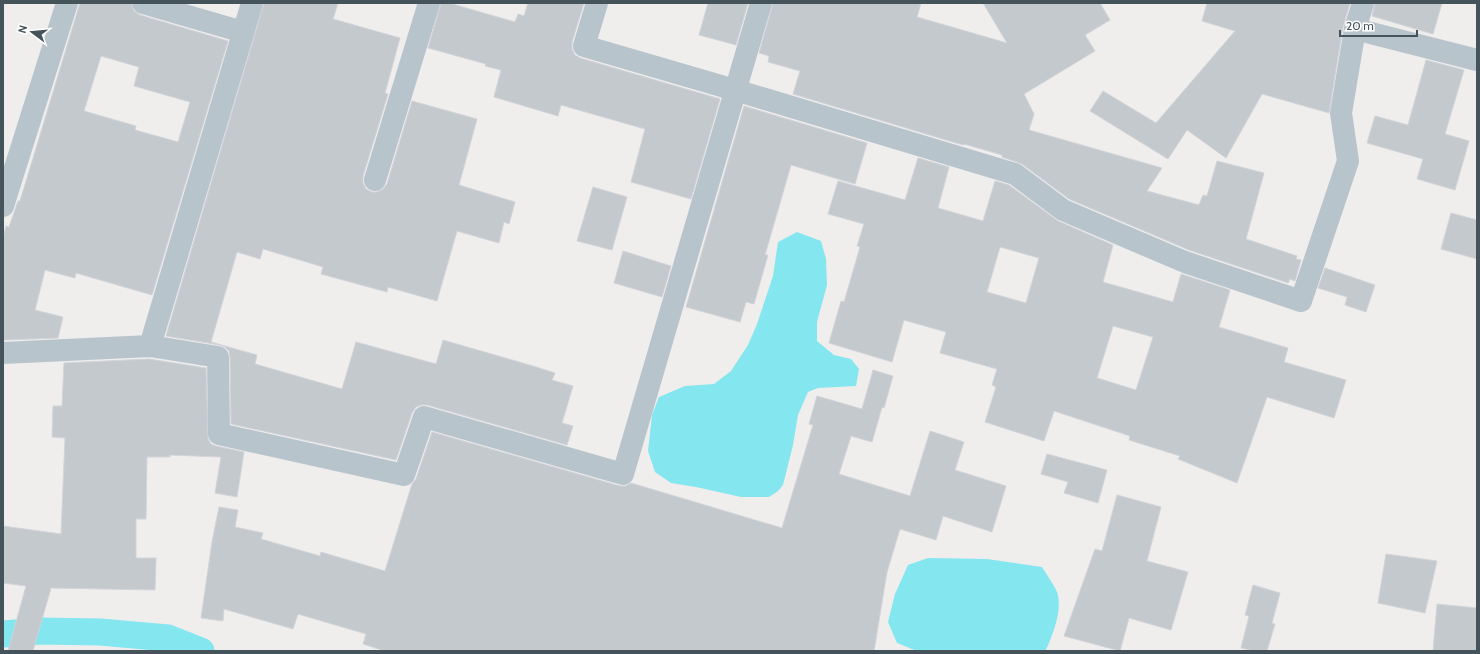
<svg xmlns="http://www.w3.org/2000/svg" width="1480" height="654" viewBox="0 0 1480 654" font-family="Cabin,sans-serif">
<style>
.water{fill:#84e6ef}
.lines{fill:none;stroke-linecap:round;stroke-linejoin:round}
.canal{stroke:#84e6ef;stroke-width:27}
.building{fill:#c4c9cd;stroke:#d1d4d9;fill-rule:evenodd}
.street{stroke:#b8c4cb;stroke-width:22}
</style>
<rect width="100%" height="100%" fill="#f0eded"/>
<!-- water -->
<g class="water">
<path d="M797 232 821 241 826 259 827 285 817 322V341L834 355 851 359 859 369 856 386 818 388 808 392 798 415 793 445 783 485 778 491 769 497H741L696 487 671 483 655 472 648 451 652 415 659 397 685 386 714 384 731 371 748 345 757 324 773 276 778 242Z"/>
<path d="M928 558 987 559 1042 567C1047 575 1053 583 1057 592 1063 610 1053 633 1046 650L1045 651H917L897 643 888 622 895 594 908 565Z"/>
</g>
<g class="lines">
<!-- canal -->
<path class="canal" d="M3 634 41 631 100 632 168 638 201 651"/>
</g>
<!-- building -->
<g class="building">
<path d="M80 3H131L134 11 140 15 228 41 152 295 76 273 75 278 45 270 35 310 63 317 58 338 3 340V238L6 226 9 227 18 201H20ZM101 56 139 67 134 86 190 102 178 142 135 130 136 126 84 111Z"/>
<path d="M264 3H338L333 19 400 38 385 93 388 94 363 176V183L366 189 372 192H377L383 189 387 184 412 101 477 119 459 185 515 202 509 224 504 222 499 243 457 231 437 301 388 287 387 292 321 274 323 267 263 249 260 259 237 252 211 342 257 355 255 364 342 389 356 342 436 364 443 340 533 366 555 373 552 380 573 386 562 423 573 426 567 445 427 405H421L416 407 412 413 396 460 231 424 230 357 229 351 225 347 220 345 166 336Z"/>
<path d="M441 3H449L515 22 518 14 524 16 528 3H584L572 42V49L575 55 580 58 720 99 691 199 631 182 645 129 561 105 558 116 494 97 501 70 485 66 486 64 428 48Z"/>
<path d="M708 3H748L736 45 699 35Z"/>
<path d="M773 3H921L917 17 1007 43 983 3H1100L1110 20 1085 35 1095 51 1024 94 1034 114 1029 130 1162 168 1147 191 1199 205 1203 195 1207 196 1217 161 1264 173 1246 239 1297 256 1296 259 1301 260 1295 281 1290 279 1288 283 1189 250 1069 199 1022 164 1002 157V155L964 144V145L956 143 793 94 800 71 768 62 769 56 759 53Z"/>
<path d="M1207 3H1350L1343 27 1329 113 1262 94 1226 158 1187 130 1168 159 1090 111 1103 91 1156 123 1235 31 1202 21Z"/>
<path d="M1375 3H1442L1433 34 1372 16Z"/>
<path d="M1426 60 1464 70 1445 134 1469 141 1455 190 1417 179 1423 159 1367 143 1375 116 1408 125Z"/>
<path d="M744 106 867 143 855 184 791 165 765 255H768L754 304 746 302 740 322 686 307Z"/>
<path d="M918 158 949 167 938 208 983 221 995 181 1009 185 1058 221 1113 245 1103 282 1173 302 1181 274 1230 290 1219 327 1288 348 1284 362 1346 380 1334 418 1267 397 1237 483 1178 459 1180 456 1129 440 1130 436 1054 411 1044 441 985 422 996 387 992 385 997 369 940 353 946 332 904 320 892 362 829 343 841 301 844 302 860 247 857 246 864 224 828 214 838 181 905 200ZM1000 247 1039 258 1026 303 987 292ZM1113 326 1153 337 1136 390 1097 378Z"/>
<path d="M593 187 627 197 612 250 577 241Z"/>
<path d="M1451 213 1477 220V259L1441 249Z"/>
<path d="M623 251 671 266 662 297 614 283Z"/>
<path d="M1325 268 1375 285 1366 312 1345 305 1347 297 1318 288Z"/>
<path d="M149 359 206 368 208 439 211 444 216 446 244 452 237 497 215 493 221 457 170 455V457H147L146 519H136V558H156L155 590 51 588 33 651H8L26 586 3 583V526L61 534 65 438 52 437 53 406H62L64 363Z"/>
<path d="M873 370 893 376 884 408 882 407 872 442 851 436 839 474 910 496 930 431 964 442 955 470 1006 486 992 532 943 516 936 540 900 529 887 572 874 651H385L363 644 366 634 298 614 293 629 224 609 223 621 201 618 212 542 219 507 238 510 235 527 263 533 261 539 320 556 321 552 385 571 412 484 416 479 432 432 620 486H626L631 483 782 528 813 425 809 424 817 396 862 409Z"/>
<path d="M1047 454 1107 470 1098 503 1064 493 1068 482 1041 474Z"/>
<path d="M1117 495 1161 507 1147 561 1188 572 1171 630 1129 618 1120 651 1064 636 1095 549 1102 551Z"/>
<path d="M1386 554 1437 561 1425 613 1378 603Z"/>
<path d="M1253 585 1280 593 1272 623 1275 624 1267 651H1254L1241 648 1249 616 1245 615Z"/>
<path d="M1437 604 1477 608V651H1433Z"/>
</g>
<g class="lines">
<!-- street -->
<g class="street">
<path d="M143 3 243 32"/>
<path d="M597 3 584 46 735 90 1015 174 1063 210 1185 262 1301 301 1348 161 1341 113 1355 29"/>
<path d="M1363 3 1355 29 1477 60"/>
<path d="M375 180 429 3"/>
<path d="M3 206 67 3"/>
<path d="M150 346 252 3"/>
<path d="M3 353 150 346 218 357 219 434 404 475 424 417 623 474 761 3"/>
</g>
</g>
<!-- border -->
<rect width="1480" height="654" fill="none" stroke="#45535b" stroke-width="8"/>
<!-- north arrow -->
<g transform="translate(32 32) rotate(286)" stroke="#ffffff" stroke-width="3" paint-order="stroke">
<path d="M0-3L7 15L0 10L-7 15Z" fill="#45535b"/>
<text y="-6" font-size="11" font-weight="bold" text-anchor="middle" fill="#45535b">N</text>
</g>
<!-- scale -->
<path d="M1340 30v6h77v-6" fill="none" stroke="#45535b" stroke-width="2"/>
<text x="1346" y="30" font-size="12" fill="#45535b" stroke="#ffffff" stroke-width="3" paint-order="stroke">20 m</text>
</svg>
